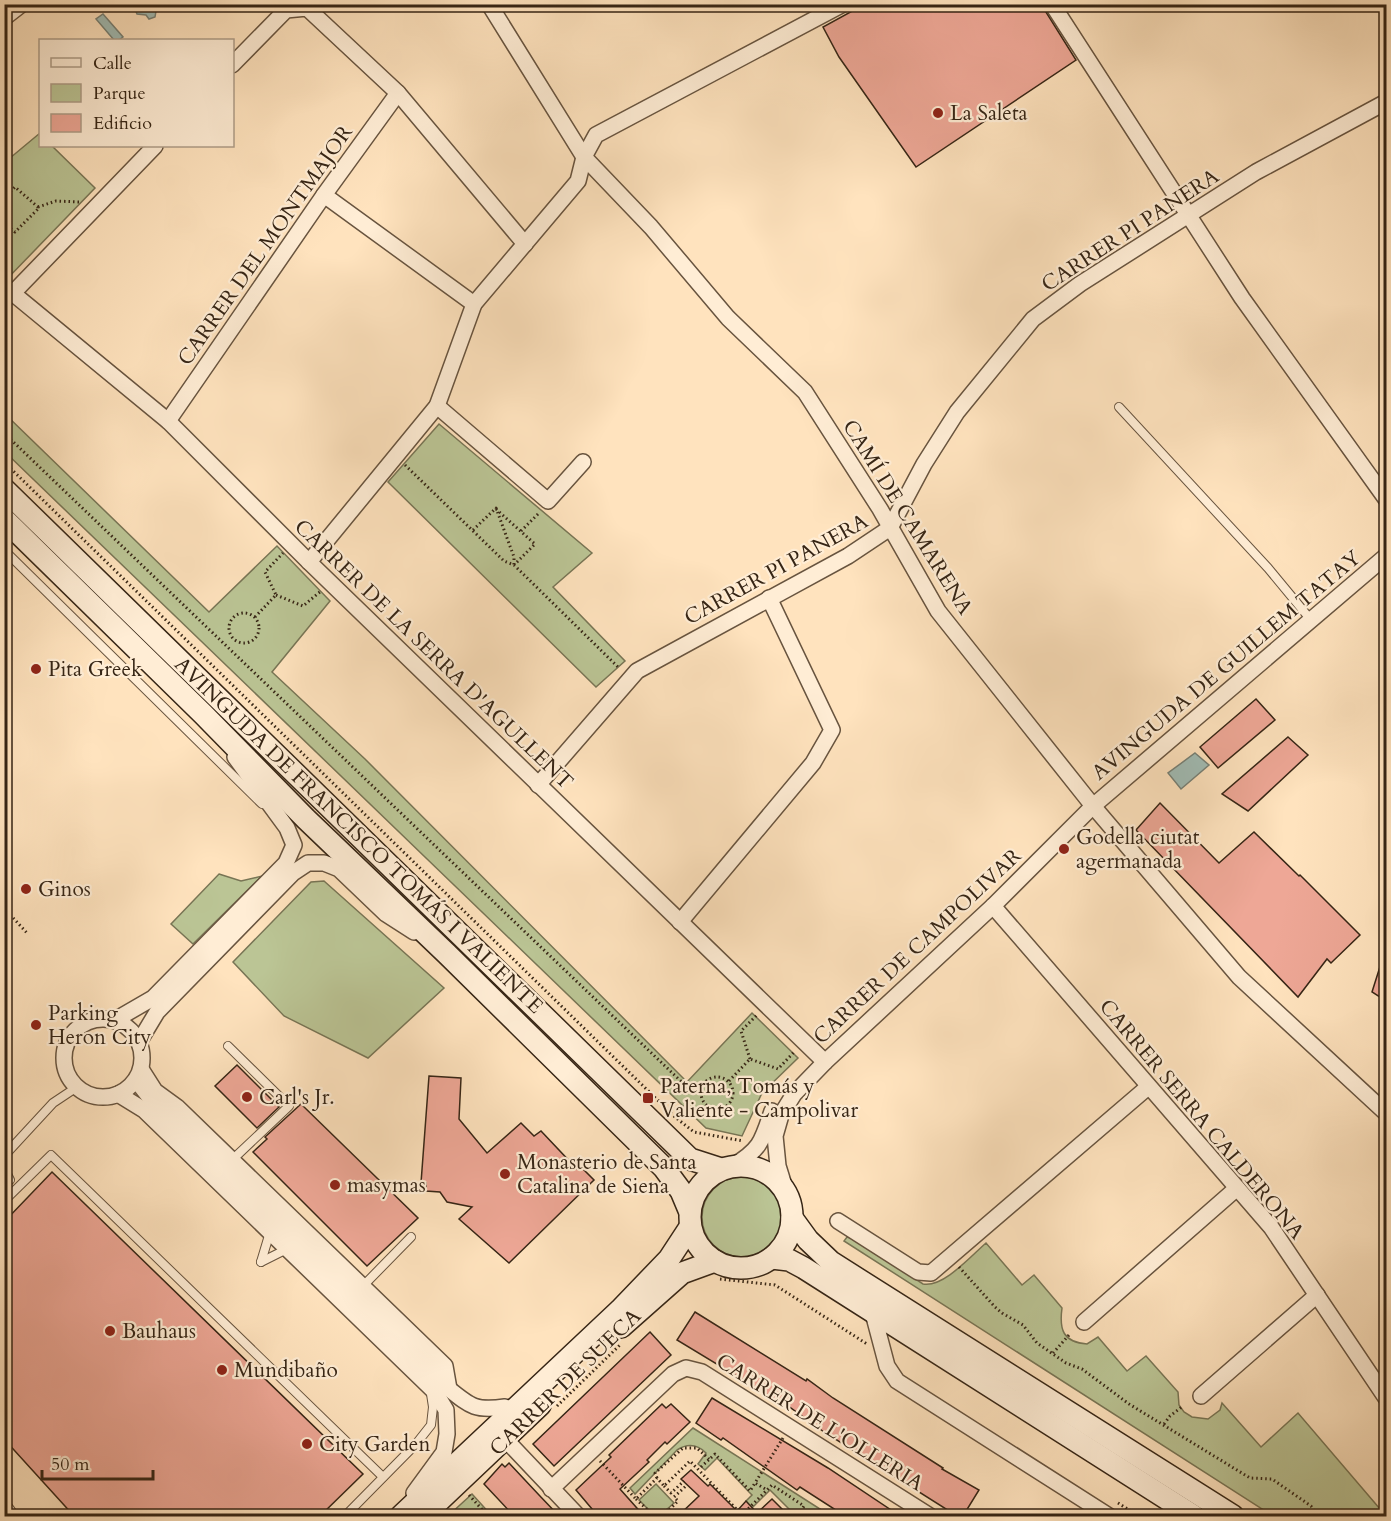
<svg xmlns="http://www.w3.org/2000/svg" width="1391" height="1521" viewBox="0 0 1391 1521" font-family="Cardo,serif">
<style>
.green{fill:#bbc595;stroke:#787555;stroke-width:1.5}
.water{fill:#a1bdb6;stroke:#768076;stroke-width:1.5}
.building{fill:#eea796;stroke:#362515;stroke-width:1.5}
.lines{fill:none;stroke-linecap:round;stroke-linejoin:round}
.lane-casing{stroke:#68543f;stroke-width:10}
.street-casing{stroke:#68543f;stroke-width:18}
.secondary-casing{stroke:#362515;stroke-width:24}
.path{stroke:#362515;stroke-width:3;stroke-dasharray:1.5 3;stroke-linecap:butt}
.lane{stroke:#ffedd5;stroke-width:8}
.street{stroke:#ffedd5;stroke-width:15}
.secondary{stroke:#ffedd5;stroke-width:21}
.poi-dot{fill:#8f2418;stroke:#ffedd5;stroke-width:2}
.labels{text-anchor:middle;stroke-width:4.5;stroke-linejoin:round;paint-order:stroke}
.poi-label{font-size:21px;fill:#362515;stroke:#ffedd5;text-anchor:start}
.street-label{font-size:21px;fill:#362515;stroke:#ffedd5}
</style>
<rect width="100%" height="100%" fill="#ffe3be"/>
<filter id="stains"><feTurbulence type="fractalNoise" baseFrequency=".00333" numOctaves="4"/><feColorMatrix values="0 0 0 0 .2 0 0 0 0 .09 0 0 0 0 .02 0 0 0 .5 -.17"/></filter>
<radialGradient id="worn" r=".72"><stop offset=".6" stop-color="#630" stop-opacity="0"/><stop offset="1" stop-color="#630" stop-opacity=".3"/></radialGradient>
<!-- green -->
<g class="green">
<path d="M40 133V146H52L95 188 6 280 4 163Z"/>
<path d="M4 413 209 612 277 546 330 601 272 672 365 759 687 1082 752 1013 798 1058 762 1093 742 1136 706 1128 5 452Z"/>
<path d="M439 424 592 553 553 587 625 661 596 687 388 482Z"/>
<path d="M219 874 241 881 262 876 193 944 171 924Z"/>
<path d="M324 881 444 988 368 1058 284 1016 233 962 311 882Z"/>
<circle cx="742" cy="1217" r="40"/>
<path d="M847 1237 854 1239 923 1284C943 1288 971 1256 986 1243L1022 1285 1034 1275 1062 1308C1059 1330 1063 1342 1087 1344L1098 1337 1127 1371 1146 1356 1178 1392 1179 1405 1184 1412 1192 1417 1208 1419 1220 1410 1222 1403 1261 1447 1298 1413 1386 1516H1273L844 1241Z"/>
<path d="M693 1428 831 1516H796L770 1490 752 1508 746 1501 752 1495 749 1492 717 1458 705 1470 698 1464 706 1453C697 1444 688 1443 677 1450L635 1494 630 1488Z"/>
<path d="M656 1484 674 1503C656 1520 656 1517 639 1500Z"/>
<path d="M472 1494 492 1516H448L449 1515Z"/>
</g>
<!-- water -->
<g class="water">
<path d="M140 5 152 6 156 11 155 17 149 19 146 15 137 14 135 9Z"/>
<path d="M103 14 123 37 119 40H114L96 19Z"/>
<path d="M1195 753 1209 765 1181 789 1168 773Z"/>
</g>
<!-- building -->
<g class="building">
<path d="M865 4H1041L1076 60 916 167 839 57 823 27Z"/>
<path d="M1256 699 1275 720 1218 768 1200 747Z"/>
<path d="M1288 737 1308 755 1248 811 1222 794Z"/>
<path d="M1160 803 1219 863 1254 832 1299 876 1300 875 1360 935 1331 963 1327 959 1298 997 1136 830Z"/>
<path d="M1384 954H1386V1001L1372 992Z"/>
<path d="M237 1065 279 1107 257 1128 215 1086Z"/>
<path d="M429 1076 461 1078 459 1119 487 1153 521 1123 534 1136 541 1131 577 1169 581 1167 594 1180 509 1263 459 1219 472 1207 447 1202 440 1192 426 1191V1183H421Z"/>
<path d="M301 1104 418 1218 367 1266 253 1152 267 1139 265 1137Z"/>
<path d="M52 1172 363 1474 320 1516H74L4 1439V1222Z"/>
<path d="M695 1312 806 1381 807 1379 833 1398 943 1468 942 1469 979 1490 963 1516H957L824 1432 777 1398 776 1400 677 1340Z"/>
<path d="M650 1332 671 1355 554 1466 533 1444Z"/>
<path d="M712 1398 828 1468 900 1516H845L800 1487 797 1490 723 1438 721 1440 696 1423Z"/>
<path d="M662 1404 666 1408 671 1404 690 1422 667 1444 665 1442 647 1460 649 1462 620 1489 644 1516H598L576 1490 611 1457 609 1455Z"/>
<path d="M509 1463 539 1495 559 1516H514L484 1484 502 1464 505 1467Z"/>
<path d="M691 1470 708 1486 710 1484 737 1511 746 1501 757 1513 772 1499 789 1516H678L699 1496 681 1479Z"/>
</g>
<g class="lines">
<!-- lane casing -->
<g class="lane-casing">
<g id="lane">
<path d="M1119 407 1268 568 1311 620"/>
<path d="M4 550 262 804"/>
<path d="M228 1046 289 1106 232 1160"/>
<path d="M4 1156 53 1103 77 1087"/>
<path d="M4 1168 10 1180 4 1177"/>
<path d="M4 1201 51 1155 383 1477"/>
<path d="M261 1262 270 1232"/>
<path d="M261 1262 287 1249"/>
<path d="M363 1286 411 1237"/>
<path d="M4 1501 15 1516"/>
<path d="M345 1516 416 1444 431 1425 433 1407 431 1394"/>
</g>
</g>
<!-- street casing -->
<g class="street-casing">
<g id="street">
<path d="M489 4 584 157 651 227 728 318 805 392 880 509 938 611 1093 806 1239 977 1386 1113"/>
<path d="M1052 4 1242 298 1386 499"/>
<path d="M4 18 22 4"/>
<path d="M232 65 286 10 307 8 398 93 525 244"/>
<path d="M324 195 474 304"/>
<path d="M4 286 168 421 309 562 825 1062"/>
<path d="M13 293 155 146"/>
<path d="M437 406 548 501 583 462"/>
<path d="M168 421 324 195 398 93"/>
<path d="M309 562 437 406 474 304 578 181 584 157 596 135 843 4"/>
<path d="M538 785 637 671 848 556 890 528 924 464 957 412 1033 319 1080 284 1256 172 1386 102"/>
<path d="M993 906 1271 1227 1386 1398"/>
<path d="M680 922 813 763 832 730 769 598"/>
<circle cx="103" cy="1058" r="39"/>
<path d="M115 1020 153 998 286 863 294 845 287 828 235 757"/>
<path d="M139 1042 157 1012 293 873 308 863H324L339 869 386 914 414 932"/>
<path d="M141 1069 155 1091 177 1107 445 1366 449 1389"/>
<path d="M136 1080 151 1099 449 1389C471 1407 476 1411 505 1407"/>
<path d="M118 1094 144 1110 435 1392 446 1410 447 1434 444 1452 414 1493"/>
<path d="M733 1166C761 1149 762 1141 772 1111"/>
<path d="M787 1195 778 1166 775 1136 781 1115 794 1094 825 1062 993 906 1093 806 1386 556"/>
<path d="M838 1221 918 1272 931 1273 1148 1087"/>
<path d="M873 1313 887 1366 897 1381 1109 1516"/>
<path d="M1084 1322 1237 1188"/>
<path d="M1201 1396 1317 1295"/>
<path d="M505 1439 578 1516"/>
<path d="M551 1489 673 1374 686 1368 702 1372 930 1516"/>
</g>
</g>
<!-- secondary casing -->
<g class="secondary-casing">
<g id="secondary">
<path d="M4 489 690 1159 721 1169"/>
<path d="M4 519 203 714 306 819 447 954 664 1168 681 1191 689 1210"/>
<circle cx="741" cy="1217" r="51"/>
<path d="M792 1218 808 1240 831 1262 1233 1516"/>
<path d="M772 1258 789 1260 804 1268 1194 1516"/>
<path d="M621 1327 682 1273 715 1261"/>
<path d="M401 1516 620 1310 669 1259 690 1227"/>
<path d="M423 1516 540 1405"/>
</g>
</g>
<!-- path -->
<g class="path">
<path d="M4 198 15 187 39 208 15 232 4 223"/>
<path d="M38 207 56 201 80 202"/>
<path d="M7 272 11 228"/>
<path d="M4 433 688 1088 700 1091"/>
<path d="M4 462 675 1117 694 1132 743 1141"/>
<path d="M405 465 504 561 514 565 618 667"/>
<path d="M496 509 535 544 515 564"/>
<path d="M473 530 496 508 514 557V565"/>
<path d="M521 531 540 512"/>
<path d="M276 595 303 606 321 591"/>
<circle cx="244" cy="628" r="15"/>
<path d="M255 617 276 595 265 572 283 553"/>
<path d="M4 908 27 933"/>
<path d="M750 1059 741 1031 757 1015"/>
<circle cx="717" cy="1093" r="16"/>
<path d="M729 1081 750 1059 778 1069 795 1051"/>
<path d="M959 1267 995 1307 1002 1313 1023 1325 1037 1343 1066 1363 1082 1369 1129 1404 1250 1478 1272 1479 1311 1506 1318 1516"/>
<path d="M720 1279 775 1285 867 1344"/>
<path d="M1053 1353 1069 1335"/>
<path d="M557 1406 621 1344"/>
<path d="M1164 1424 1170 1416 1183 1406"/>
<path d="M783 1438 755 1483 767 1490 772 1485 804 1506 802 1509 814 1516"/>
<path d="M600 1461 636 1499 657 1478 664 1486 690 1461 742 1515 740 1516"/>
<path d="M701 1467 715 1454 750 1491 755 1483"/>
<path d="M657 1478 655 1473 683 1448H697L709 1459"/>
<path d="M664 1486 671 1493 684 1481"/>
<path d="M469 1495 488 1516"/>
<path d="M636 1499 654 1516"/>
<path d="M1118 1503 1139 1516"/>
<path d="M742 1515 766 1491"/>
<path d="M663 1516 678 1501 674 1497 687 1485"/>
</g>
<!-- lane -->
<use href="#lane" class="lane"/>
<!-- street -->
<use href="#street" class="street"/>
<!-- secondary -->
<use href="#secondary" class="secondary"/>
</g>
<!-- markers -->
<g class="poi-dot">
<circle cx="938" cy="113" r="6"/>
<circle cx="36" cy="669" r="6"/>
<circle cx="1064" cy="849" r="6"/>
<circle cx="26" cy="889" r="6"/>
<circle cx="36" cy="1025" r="6"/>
<circle cx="247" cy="1097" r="6"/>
<rect x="642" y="1092" width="12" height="12" rx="3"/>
<circle cx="505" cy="1174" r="6"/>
<circle cx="335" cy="1185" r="6"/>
<circle cx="110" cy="1331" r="6"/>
<circle cx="222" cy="1370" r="6"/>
<circle cx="307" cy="1444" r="6"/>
</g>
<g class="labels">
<!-- poi labels -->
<g class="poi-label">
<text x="950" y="120">La Saleta</text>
<text x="48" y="676">Pita Greek</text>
<text x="1076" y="844">Godella ciutat<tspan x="1076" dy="24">agermanada</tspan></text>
<text x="38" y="896">Ginos</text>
<text x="48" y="1020">Parking<tspan x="48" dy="24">Heron City</tspan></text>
<text x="660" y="1093">Paterna, Tomás y<tspan x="660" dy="24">Valiente - Campolivar</tspan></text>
<text x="259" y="1104">Carl's Jr.</text>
<text x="517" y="1169">Monasterio de Santa<tspan x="517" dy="24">Catalina de Siena</tspan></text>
<text x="347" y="1192">masymas</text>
<text x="122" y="1338">Bauhaus</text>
<text x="234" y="1377">Mundibaño</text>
<text x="319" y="1451">City Garden</text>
</g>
<!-- street labels -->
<g class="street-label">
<text transform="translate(1130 230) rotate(-33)" y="7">CARRER PI PANERA</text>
<text transform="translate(265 245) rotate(-55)" y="7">CARRER DEL MONTMAJOR</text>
<text transform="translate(908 517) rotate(58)" y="7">CAMÍ DE CAMARENA</text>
<text transform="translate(776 569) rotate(-29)" y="7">CARRER PI PANERA</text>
<text transform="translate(434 654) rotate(44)" y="7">CARRER DE LA SERRA D'AGULLENT</text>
<text transform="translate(1226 665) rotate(-40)" y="7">AVINGUDA DE GUILLEM TATAY</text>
<text transform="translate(359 835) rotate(44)" y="7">AVINGUDA DE FRANCISCO TOMÁS I VALIENTE</text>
<text transform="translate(917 946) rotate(-43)" y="7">CARRER DE CAMPOLIVAR</text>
<text transform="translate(1202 1119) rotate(50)" y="7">CARRER SERRA CALDERONA</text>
<text transform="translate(565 1382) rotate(-44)" y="7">CARRER DE SUECA</text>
<text transform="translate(820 1422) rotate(32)" y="7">CARRER DE L'OLLERIA</text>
</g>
</g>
<!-- margin -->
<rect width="1391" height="1521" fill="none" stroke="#ffe3be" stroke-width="24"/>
<rect x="6" y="6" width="1379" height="1509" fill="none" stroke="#362515" stroke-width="3"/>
<rect x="12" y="12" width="1367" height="1497" fill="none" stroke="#362515" stroke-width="1.5"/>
<!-- legend -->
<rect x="39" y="39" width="195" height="108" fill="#ffedd5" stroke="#af9d88" stroke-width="1.5"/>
<rect x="51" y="58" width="30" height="9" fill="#ffedd5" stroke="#af9d88" stroke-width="1.5"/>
<text x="93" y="69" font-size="18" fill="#362515">Calle</text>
<rect x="51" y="84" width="30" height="18" fill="#bbc595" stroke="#af9d88" stroke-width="1.5"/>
<text x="93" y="99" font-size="18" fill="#362515">Parque</text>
<rect x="51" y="114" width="30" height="18" fill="#eea796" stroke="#af9d88" stroke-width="1.5"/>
<text x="93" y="129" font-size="18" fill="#362515">Edificio</text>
<!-- scale -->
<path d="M42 1470v9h111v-9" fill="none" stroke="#362515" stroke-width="3"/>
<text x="51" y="1470" font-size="18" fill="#362515" stroke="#ffedd5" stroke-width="4.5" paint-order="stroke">50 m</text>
<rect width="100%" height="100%" filter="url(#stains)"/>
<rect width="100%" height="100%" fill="url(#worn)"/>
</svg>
